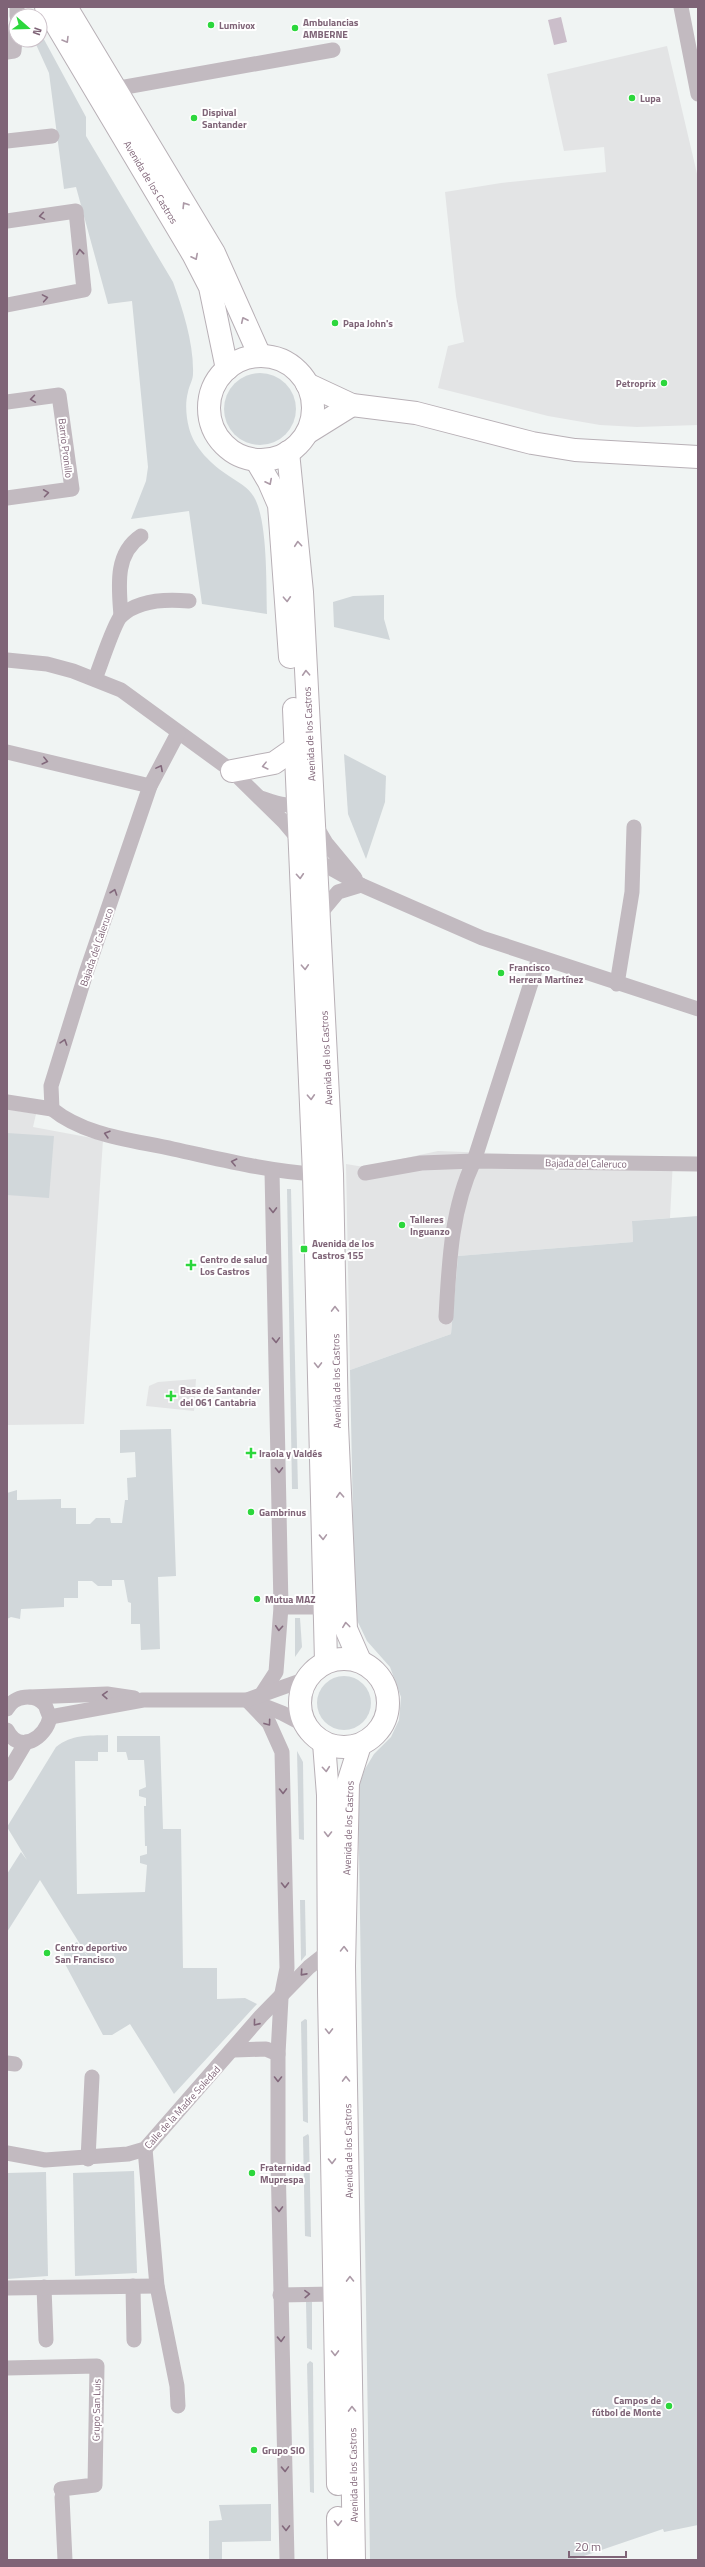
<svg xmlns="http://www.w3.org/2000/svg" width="705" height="2567" viewBox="0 0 705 2567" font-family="'Titillium Web',sans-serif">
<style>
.built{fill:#e3e4e5}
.green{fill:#d1d7da}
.water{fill:#cbbeca}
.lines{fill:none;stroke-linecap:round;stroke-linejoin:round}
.primary-casing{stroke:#b8b0b6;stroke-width:24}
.street{stroke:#c2bac0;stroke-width:15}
.primary{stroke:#fff;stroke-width:22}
.oneway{stroke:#ac9aa7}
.oneway2{stroke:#82687b}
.poi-dot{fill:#2cd73c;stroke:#fff;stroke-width:1.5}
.labels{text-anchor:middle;stroke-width:4;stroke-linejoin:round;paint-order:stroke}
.poi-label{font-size:10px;font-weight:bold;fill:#7f6477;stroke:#fff;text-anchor:start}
.street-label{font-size:10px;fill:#7f6477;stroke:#fff}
</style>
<rect width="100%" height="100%" fill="#f0f4f3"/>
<!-- built -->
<g class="built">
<path d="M667 46 698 178V425L637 427 600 425 548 416 438 388 448 346 464 342 456 296 445 192 501 183 606 172 604 147 564 151 547 74Z"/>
<path d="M7 1109 36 1114 33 1127 103 1140 84 1424 7 1425Z"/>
<path d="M438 1151 673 1160 670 1218 632 1221 633 1242 458 1256 451 1334 350 1370 346 1164 364 1167Z"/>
<path d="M196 1379 194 1411 146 1406 149 1386 158 1382Z"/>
</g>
<!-- green -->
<g class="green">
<path d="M40 32 86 117V136L173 282C183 310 194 344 193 374 193 380 189 386 188 392 185 403 186 416 189 428 194 448 212 465 229 476 238 482 248 487 254 497 268 521 266 585 267 614L202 604 189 511 131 519 146 481 148 467 132 301 108 304 76 187 64 189 49 73 34 40H40Z"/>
<circle cx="260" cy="409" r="36"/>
<path d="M384 595V619L390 640 334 627 333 602 353 596Z"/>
<path d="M344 754 386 776 385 802 366 859 348 814Z"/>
<path d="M7 1133 54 1136 49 1198 7 1195Z"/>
<path d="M287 1189H291L298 1489H292Z"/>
<path d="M698 1216V2525L664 2532 663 2529 572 2560H370L358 1788 365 1769 374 1754 391 1737 399 1720 401 1697 390 1667 367 1641 355 1616 350 1370 451 1334 458 1256 633 1242 632 1221Z"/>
<path d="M171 1429 176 1576 158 1577 160 1649 141 1650 140 1624H131V1603L128 1602 124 1580H112V1586H98L92 1581H78V1598H64V1607L21 1609 20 1619 11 1617 7 1619V1493L17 1490V1500L61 1499V1508H76V1524H90L96 1518H110L111 1523H122L125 1500H128L127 1478 136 1477 135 1452 120 1453V1430Z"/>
<path d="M295 1618H300L302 1647 295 1657Z"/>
<circle cx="344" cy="1703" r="27"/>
<path d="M108 1735V1752H98V1761H75L77 1894 145 1892 147 1865 140 1863V1856L147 1854V1846H145L144 1806H146V1798L139 1796V1790L146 1787 144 1760H128L126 1752H117V1736H160L163 1829H181L183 1968H217V1999L245 1998 257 2004 174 2094 130 2024 112 2035H103L64 1962V1949L77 1942 90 1960 40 1880 7 1932V1874L21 1852 27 1860 7 1827 56 1747C72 1734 88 1736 108 1735Z"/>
<path d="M297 1751 303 1762 304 1840 299 1839Z"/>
<path d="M300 1900H305L306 1955 301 1961Z"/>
<path d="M305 2019 307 2020 308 2123 303 2121 301 2022Z"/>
<path d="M308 2134 309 2136 311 2237 305 2236 303 2137Z"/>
<path d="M134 2171 137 2273 75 2276 73 2173Z"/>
<path d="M46 2172 48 2276 7 2279V2173Z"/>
<path d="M306 2302H312V2350L307 2348Z"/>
<path d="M310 2361 313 2363 314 2493 310 2492 307 2364Z"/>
<path d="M271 2504V2541L222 2542V2560H209V2521L222 2520 219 2505Z"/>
</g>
<!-- water -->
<path class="water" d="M561 17 567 42 554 45 548 20Z"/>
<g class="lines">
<!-- primary casing -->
<g class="primary-casing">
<g id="primary">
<path d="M46 7 193 254 210 287 227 369"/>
<path d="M66 7 214 253 260 356"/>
<circle cx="261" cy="408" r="52"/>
<path d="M307 384 352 405 416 413 532 443 575 450 698 457"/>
<path d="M307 433 352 405"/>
<path d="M288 452 302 592 332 1174 337 1425 346 1629 360 1661"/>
<path d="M256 460 269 482 279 505 290 657"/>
<path d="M294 709 314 1174 326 1662"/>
<path d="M232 771 274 763 294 749"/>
<circle cx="344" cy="1703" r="44"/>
<path d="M324 1743 328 1795 329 1992 338 2484"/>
<path d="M338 2518 339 2560"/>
<path d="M354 2560 344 1966 348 1783 360 1745"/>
</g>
</g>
<!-- street -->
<g class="street">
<path d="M681 7 698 94"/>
<path d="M17 16V7"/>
<path d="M7 52 14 51 16 27"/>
<path d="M114 89 333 50"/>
<path d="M7 141 52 136"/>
<path d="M7 221 76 211 84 290 7 305"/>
<path d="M7 402 59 395 72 489 7 498"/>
<path d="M121 616C119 588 114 554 141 536"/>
<path d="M7 660 47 664 73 671 121 690 232 771 284 822 316 860 361 885 482 938 698 1009"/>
<path d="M95 679C100 667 114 623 121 616 139 599 168 599 189 601"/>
<path d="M178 733 150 786 86 973 51 1086 52 1109C85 1136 133 1140 173 1149 220 1159 266 1171 314 1174"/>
<path d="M7 752 150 786"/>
<path d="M261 798C276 803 290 809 305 801"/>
<path d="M316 826 326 843 355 878"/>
<path d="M318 916 338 892 361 885"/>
<path d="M617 984 632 892 634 827"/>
<path d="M7 1102 52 1109"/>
<path d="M365 1173 421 1163 474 1161 698 1164"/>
<path d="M446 1317C449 1264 451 1209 474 1161L539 958"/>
<path d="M281 1607H325"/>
<path d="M263 1692 276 1672 281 1607 272 1171"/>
<path d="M30 1697 107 1694 134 1698"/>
<path d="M247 1700 269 1723 282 1752 287 1968 281 1998 278 2054V2159L287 2560"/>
<path d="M251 1701 282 1713 305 1725"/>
<path d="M7 1709C14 1695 35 1693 45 1705 47 1709 48 1714 50 1717 46 1738 19 1755 7 1730"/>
<path d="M50 1717 143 1700H247L306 1679"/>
<path d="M7 1774 26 1742"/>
<path d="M234 2050 266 2049 278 2054"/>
<path d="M7 2063 15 2064"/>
<path d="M145 2149 157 2286 177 2386 178 2406"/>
<path d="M7 2153 45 2160 128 2154 145 2149 261 2016 309 1967 328 1952"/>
<path d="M88 2159 92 2077"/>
<path d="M133 2286 134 2340"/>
<path d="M44 2287 46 2340"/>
<path d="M7 2288 157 2286"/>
<path d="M280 2295 334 2294"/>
<path d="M7 2368 97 2366 95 2485 61 2489"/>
<path d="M62 2497 65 2560"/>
</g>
<!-- primary -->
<use href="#primary" class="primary"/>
</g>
<!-- one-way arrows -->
<defs><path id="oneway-chevron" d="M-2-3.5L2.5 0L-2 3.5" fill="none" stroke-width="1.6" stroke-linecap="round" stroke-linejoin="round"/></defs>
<g class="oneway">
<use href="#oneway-chevron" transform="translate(66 40) rotate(59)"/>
<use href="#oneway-chevron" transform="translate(185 205) rotate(-122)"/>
<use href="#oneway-chevron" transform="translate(195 257) rotate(63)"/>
<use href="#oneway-chevron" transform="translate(244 320) rotate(-115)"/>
<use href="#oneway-chevron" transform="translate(269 482) rotate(63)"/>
<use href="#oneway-chevron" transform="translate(298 544) rotate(-95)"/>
<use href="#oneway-chevron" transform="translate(287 599) rotate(87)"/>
<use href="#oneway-chevron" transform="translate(306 673) rotate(-93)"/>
<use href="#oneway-chevron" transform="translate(265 766) rotate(166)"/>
<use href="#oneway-chevron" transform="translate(300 876) rotate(86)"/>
<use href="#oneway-chevron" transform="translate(305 967) rotate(87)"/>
<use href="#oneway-chevron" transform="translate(311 1097) rotate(87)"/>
<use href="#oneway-chevron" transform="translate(335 1309) rotate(-91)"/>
<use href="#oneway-chevron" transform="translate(318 1365) rotate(89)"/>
<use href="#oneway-chevron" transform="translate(340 1495) rotate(-93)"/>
<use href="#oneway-chevron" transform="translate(323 1537) rotate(88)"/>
<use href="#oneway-chevron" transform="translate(346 1625) rotate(-97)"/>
<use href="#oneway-chevron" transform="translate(326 1769) rotate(85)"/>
<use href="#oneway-chevron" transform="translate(328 1834) rotate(90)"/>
<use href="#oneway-chevron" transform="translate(344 1949) rotate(-89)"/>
<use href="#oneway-chevron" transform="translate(329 2031) rotate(89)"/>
<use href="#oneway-chevron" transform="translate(346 2079) rotate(-91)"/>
<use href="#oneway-chevron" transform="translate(332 2161) rotate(89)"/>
<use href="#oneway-chevron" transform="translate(350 2279) rotate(-91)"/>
<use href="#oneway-chevron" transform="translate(335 2353) rotate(89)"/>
<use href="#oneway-chevron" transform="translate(352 2409) rotate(-91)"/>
<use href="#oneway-chevron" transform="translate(338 2523) rotate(89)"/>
</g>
<g class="oneway2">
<use href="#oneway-chevron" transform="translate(42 216) rotate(171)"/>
<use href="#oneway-chevron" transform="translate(80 252) rotate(-96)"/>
<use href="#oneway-chevron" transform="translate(45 298) rotate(-10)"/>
<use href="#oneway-chevron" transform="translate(33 399) rotate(172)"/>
<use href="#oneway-chevron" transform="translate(46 493) rotate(-8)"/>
<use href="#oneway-chevron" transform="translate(45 761) rotate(14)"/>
<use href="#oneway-chevron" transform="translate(160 768) rotate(-62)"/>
<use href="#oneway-chevron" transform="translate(114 892) rotate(-71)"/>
<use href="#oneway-chevron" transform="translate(64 1042) rotate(-72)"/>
<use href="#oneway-chevron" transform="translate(107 1134) rotate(-164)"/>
<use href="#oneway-chevron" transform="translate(234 1162) rotate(-167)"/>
<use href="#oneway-chevron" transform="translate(273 1210) rotate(89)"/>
<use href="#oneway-chevron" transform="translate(276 1340) rotate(88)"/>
<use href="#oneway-chevron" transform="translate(279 1470) rotate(89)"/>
<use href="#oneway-chevron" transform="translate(279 1628) rotate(94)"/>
<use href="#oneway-chevron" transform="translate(105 1695) rotate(-178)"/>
<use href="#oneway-chevron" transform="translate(268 1723) rotate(54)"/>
<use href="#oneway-chevron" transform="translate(283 1791) rotate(89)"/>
<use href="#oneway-chevron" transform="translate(285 1885) rotate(89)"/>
<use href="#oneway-chevron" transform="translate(303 1973) rotate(132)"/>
<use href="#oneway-chevron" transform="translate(256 2023) rotate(129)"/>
<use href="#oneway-chevron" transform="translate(278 2079) rotate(90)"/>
<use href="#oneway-chevron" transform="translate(279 2209) rotate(89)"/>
<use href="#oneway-chevron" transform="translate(307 2294) rotate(-2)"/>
<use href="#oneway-chevron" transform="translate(281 2339) rotate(88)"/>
<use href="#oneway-chevron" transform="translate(285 2469) rotate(88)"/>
<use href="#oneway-chevron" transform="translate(286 2528) rotate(89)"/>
</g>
<!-- markers -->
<g class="poi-dot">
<circle cx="211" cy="25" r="4"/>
<circle cx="295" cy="28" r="4"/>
<circle cx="632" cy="98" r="4"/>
<circle cx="194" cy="118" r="4"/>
<circle cx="335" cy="323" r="4"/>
<circle cx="664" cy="383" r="4"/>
<circle cx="501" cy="973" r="4"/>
<circle cx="402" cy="1225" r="4"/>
<rect x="300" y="1245" width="8" height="8" rx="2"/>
<path d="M189 1259h4v4h4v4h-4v4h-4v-4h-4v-4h4z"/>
<path d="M169 1390h4v4h4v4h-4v4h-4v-4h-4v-4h4z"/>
<path d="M249 1447h4v4h4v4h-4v4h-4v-4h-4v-4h4z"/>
<circle cx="251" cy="1512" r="4"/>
<circle cx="257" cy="1599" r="4"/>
<circle cx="47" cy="1953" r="4"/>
<circle cx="252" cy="2173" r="4"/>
<circle cx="669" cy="2406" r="4"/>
<circle cx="254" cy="2450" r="4"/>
</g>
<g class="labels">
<!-- poi labels -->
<g class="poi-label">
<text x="303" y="26">Ambulancias<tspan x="303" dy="12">AMBERNE</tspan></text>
<text x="219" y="29">Lumivox</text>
<text x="640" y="102">Lupa</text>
<text x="202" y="116">Dispival<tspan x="202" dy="12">Santander</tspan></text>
<text x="343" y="327">Papa John's</text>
<text x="656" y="387" text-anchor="end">Petroprix</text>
<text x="509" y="971">Francisco<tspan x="509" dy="12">Herrera Martínez</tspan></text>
<text x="410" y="1223">Talleres<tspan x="410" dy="12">Inguanzo</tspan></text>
<text x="312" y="1247">Avenida de los<tspan x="312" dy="12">Castros 155</tspan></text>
<text x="200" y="1263">Centro de salud<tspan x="200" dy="12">Los Castros</tspan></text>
<text x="180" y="1394">Base de Santander<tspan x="180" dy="12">del 061 Cantabria</tspan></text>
<text x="259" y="1457">Iraola y Valdés</text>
<text x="259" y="1516">Gambrinus</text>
<text x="265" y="1603">Mutua MAZ</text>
<text x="55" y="1951">Centro deportivo<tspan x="55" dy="12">San Francisco</tspan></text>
<text x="260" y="2171">Fraternidad<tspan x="260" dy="12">Muprespa</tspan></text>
<text x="661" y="2404" text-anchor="end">Campos de<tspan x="661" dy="12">fútbol de Monte</tspan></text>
<text x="262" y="2454">Grupo SIO</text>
</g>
<!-- street labels -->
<g class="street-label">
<text transform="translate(151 182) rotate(59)" y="4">Avenida de los Castros</text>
<text transform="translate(66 448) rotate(83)" y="4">Barrio Pronillo</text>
<text transform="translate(309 734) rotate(-93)" y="4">Avenida de los Castros</text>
<text transform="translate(96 947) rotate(-71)" y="4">Bajada del Caleruco</text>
<text transform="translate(326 1058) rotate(-93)" y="4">Avenida de los Castros</text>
<text transform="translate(586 1163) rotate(1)" y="4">Bajada del Caleruco</text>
<text transform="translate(336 1381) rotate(-91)" y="4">Avenida de los Castros</text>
<text transform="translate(348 1828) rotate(-88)" y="4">Avenida de los Castros</text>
<text transform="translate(182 2107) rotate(-48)" y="4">Calle de la Madre Soledad</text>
<text transform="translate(348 2151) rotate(-91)" y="4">Avenida de los Castros</text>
<text transform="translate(96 2410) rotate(-89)" y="4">Grupo San Luis</text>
<text transform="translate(353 2475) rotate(-91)" y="4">Avenida de los Castros</text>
</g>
</g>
<!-- border -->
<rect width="705" height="2567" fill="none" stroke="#7f6477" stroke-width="16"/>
<!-- north arrow -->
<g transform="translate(28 28) rotate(110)"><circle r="19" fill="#ffffff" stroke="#ccc1c9"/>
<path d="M0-3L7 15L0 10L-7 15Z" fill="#2cd73c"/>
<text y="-6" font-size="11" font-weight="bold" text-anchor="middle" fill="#7f6477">N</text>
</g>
<!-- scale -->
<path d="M569 2551v6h57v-6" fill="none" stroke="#7f6477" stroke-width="2"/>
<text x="575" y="2551" font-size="12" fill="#7f6477" stroke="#ffffff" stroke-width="3" paint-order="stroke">20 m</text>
</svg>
